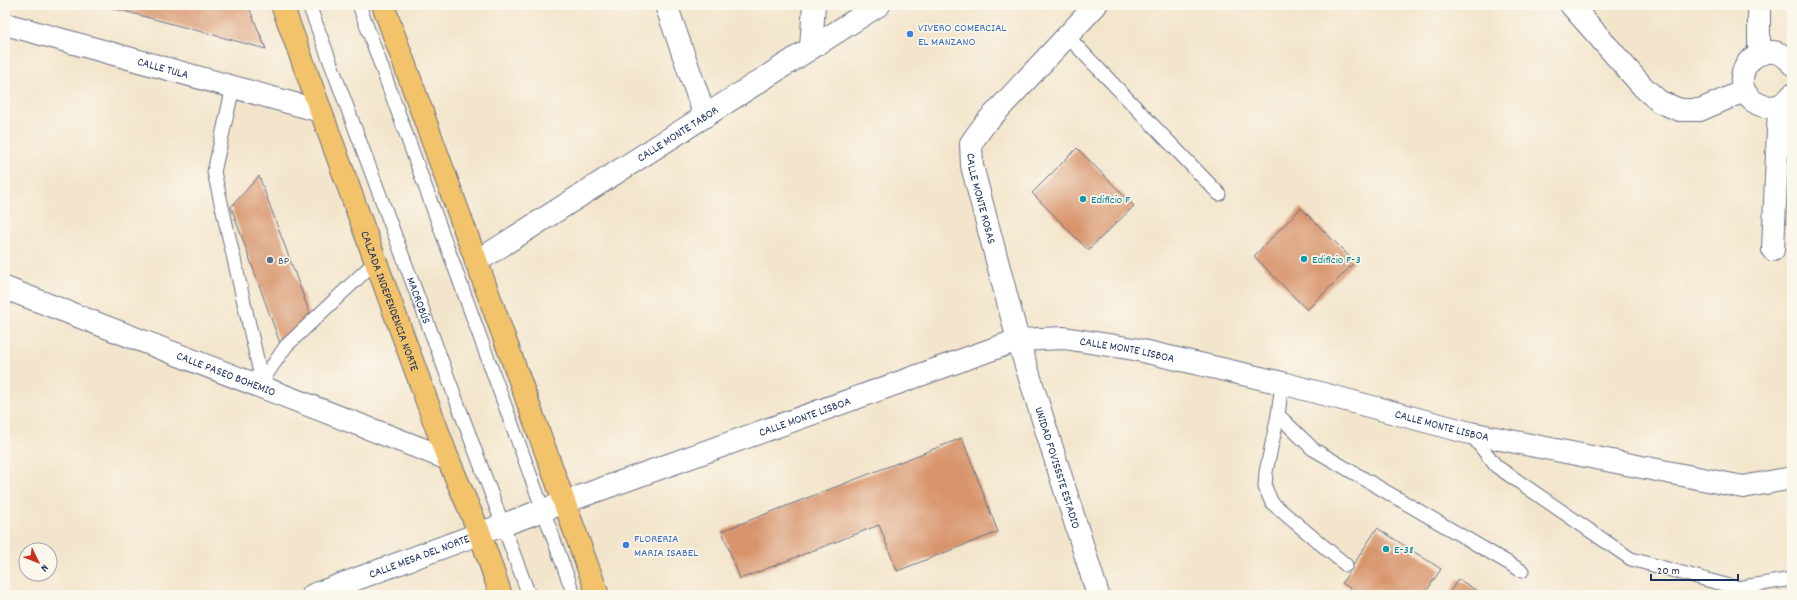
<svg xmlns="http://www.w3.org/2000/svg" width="1797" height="600" viewBox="0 0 1797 600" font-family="Dekko,sans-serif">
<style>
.building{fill:#d8956d}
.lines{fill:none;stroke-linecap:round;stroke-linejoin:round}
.lane-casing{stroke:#676f84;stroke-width:15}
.street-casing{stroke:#676f84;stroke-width:24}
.primary-casing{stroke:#676f84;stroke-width:24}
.lane{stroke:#fff;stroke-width:13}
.street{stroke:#fff;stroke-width:22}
.primary{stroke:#f2c36a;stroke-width:22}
.shop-dot{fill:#3f7fe0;stroke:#fbf7ec;stroke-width:1.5}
.culture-dot{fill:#0f9aa8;stroke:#fbf7ec;stroke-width:1.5}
.service-dot{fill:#5c6f8a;stroke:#fbf7ec;stroke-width:1.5}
.labels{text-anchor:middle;stroke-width:3.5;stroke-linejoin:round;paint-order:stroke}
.shop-label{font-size:12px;fill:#366cbe;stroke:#fbf7ec;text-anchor:start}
.street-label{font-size:12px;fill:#1b2f5e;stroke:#fbf7ec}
.culture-label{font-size:12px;fill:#0d838f;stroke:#fbf7ec;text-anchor:start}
.service-label{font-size:12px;fill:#4e5e75;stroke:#fbf7ec;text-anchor:start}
</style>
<rect width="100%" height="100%" fill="#fbf7ec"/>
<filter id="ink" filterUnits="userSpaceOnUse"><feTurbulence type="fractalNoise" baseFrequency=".025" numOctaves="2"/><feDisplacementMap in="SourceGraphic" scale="8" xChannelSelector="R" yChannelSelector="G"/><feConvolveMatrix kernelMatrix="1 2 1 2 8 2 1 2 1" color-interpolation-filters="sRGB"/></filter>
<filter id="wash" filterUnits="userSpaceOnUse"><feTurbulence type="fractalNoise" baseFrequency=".012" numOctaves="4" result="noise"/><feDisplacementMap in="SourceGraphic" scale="16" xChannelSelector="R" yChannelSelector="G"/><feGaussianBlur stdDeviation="0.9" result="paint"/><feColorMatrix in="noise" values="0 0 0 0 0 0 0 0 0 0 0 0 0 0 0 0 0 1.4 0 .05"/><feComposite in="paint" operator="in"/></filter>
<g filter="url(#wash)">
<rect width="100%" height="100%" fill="#f3e5cb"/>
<g id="blocks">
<!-- building -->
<g class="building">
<path d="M110 5H248L266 49 109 7Z"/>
<path d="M1077 148 1134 206 1088 250 1032 193Z"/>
<path d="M259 176 310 314 281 346 231 207Z"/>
<path d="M1301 208 1355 262 1307 310 1254 256Z"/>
<path d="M962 438 998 532 897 571 879 525 740 579 722 531Z"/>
<path d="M1377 528 1441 569 1424 595H1360L1342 583Z"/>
<path d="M1458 579 1484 595H1448Z"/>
</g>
</g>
</g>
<g filter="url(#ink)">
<use href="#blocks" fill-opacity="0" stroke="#676f84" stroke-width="1"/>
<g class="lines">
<!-- lane casing -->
<g class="lane-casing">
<g id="lane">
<path id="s1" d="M309 5 529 595"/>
<path d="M359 5 574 595"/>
<path d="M1067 36 1219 194"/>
<path d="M233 87 214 172 262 381"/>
<path d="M1282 383 1278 415 1313 449 1522 571"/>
<path d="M262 385V381L286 346 376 261"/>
<path d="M1278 415 1266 472 1265 487 1272 503 1346 565"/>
<path d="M1470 433 1496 466 1631 559 1737 588 1792 579"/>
</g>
</g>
<!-- street casing -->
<g class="street-casing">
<g id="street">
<path d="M666 5 705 116"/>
<path id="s2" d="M1096 5 984 125 971 143 972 166 1018 340 1098 595"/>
<path d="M1571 5 1644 88 1660 102 1680 110H1700L1744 91"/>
<path id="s3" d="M5 24 320 111"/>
<path d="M811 48 814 5"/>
<path d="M1759 54V5"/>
<path d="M1792 64C1787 56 1777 51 1768 52 1760 53 1752 57 1747 64 1727 94 1771 124 1792 95"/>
<path d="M1773 250 1779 106"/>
<path id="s4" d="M476 262 879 5"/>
<path id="s5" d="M5 288 448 459"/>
<path id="s6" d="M313 595 565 502 1018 340 1064 338 1134 349 1282 383 1470 433 1743 487 1792 478"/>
</g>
</g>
<!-- primary casing -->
<g class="primary-casing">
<g id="primary">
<path id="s7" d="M282 5 448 459 480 534 501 595"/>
<path d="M383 5 598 595"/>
</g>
</g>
<!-- lane -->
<use href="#lane" class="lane"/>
<!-- street -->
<use href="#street" class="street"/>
<!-- primary -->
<use href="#primary" class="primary"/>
</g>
</g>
<!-- markers -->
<g class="shop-dot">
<circle cx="910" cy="34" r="4"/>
<circle cx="626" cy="545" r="4"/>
</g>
<g class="culture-dot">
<circle cx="1083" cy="199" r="4"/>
<circle cx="1304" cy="259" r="4"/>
<circle cx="1386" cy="549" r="4"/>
</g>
<circle class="service-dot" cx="270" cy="260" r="4"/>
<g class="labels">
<!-- shop labels -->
<g class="shop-label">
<text x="918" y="31">VIVERO COMERCIAL<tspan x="918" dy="14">EL MANZANO</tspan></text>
<text x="634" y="542">FLORERIA<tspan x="634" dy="14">MARIA ISABEL</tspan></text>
</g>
<!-- street labels -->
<g class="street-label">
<text dy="4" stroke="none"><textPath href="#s3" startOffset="164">CALLE TULA</textPath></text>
<text dy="4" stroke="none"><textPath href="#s4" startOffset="239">CALLE MONTE TABOR</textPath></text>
<text dy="4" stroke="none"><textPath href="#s2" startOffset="243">CALLE MONTE ROSAS</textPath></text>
<text dy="4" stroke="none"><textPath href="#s1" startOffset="315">MACROBÚS</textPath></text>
<text dy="4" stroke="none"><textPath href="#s7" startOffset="315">CALZADA INDEPENDENCIA NORTE</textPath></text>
<text dy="4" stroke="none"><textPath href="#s6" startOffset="860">CALLE MONTE LISBOA</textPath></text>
<text dy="4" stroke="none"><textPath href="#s5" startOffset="237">CALLE PASEO BOHEMIO</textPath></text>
<text dy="4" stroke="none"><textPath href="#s6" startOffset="523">CALLE MONTE LISBOA</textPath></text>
<text dy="4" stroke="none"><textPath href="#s6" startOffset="1184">CALLE MONTE LISBOA</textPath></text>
<text dy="4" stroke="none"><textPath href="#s2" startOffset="523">UNIDAD FOVISSSTE ESTADIO</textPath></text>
<text dy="4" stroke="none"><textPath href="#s6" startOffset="113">CALLE MESA DEL NORTE</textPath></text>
</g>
<!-- culture labels -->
<g class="culture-label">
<text x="1091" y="203">Edificio F</text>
<text x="1312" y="263">Edificio F-3</text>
<text x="1394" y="553">E-38</text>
</g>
<!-- service labels -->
<g class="service-label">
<text x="278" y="264">BP</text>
</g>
</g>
<!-- margin -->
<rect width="1797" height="600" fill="none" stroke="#fbf7ec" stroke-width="20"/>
<!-- north arrow -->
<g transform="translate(38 562) rotate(133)"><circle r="19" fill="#fbf7ec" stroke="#a1a7b3"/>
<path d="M0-3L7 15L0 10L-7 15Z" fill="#c8321e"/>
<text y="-6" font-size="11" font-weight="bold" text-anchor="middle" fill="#1b2f5e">N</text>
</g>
<!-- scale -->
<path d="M1651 574v6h87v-6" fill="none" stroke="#1b2f5e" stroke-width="2"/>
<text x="1657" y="574" font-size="12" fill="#1b2f5e" stroke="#fbf7ec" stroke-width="3" paint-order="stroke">20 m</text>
</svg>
